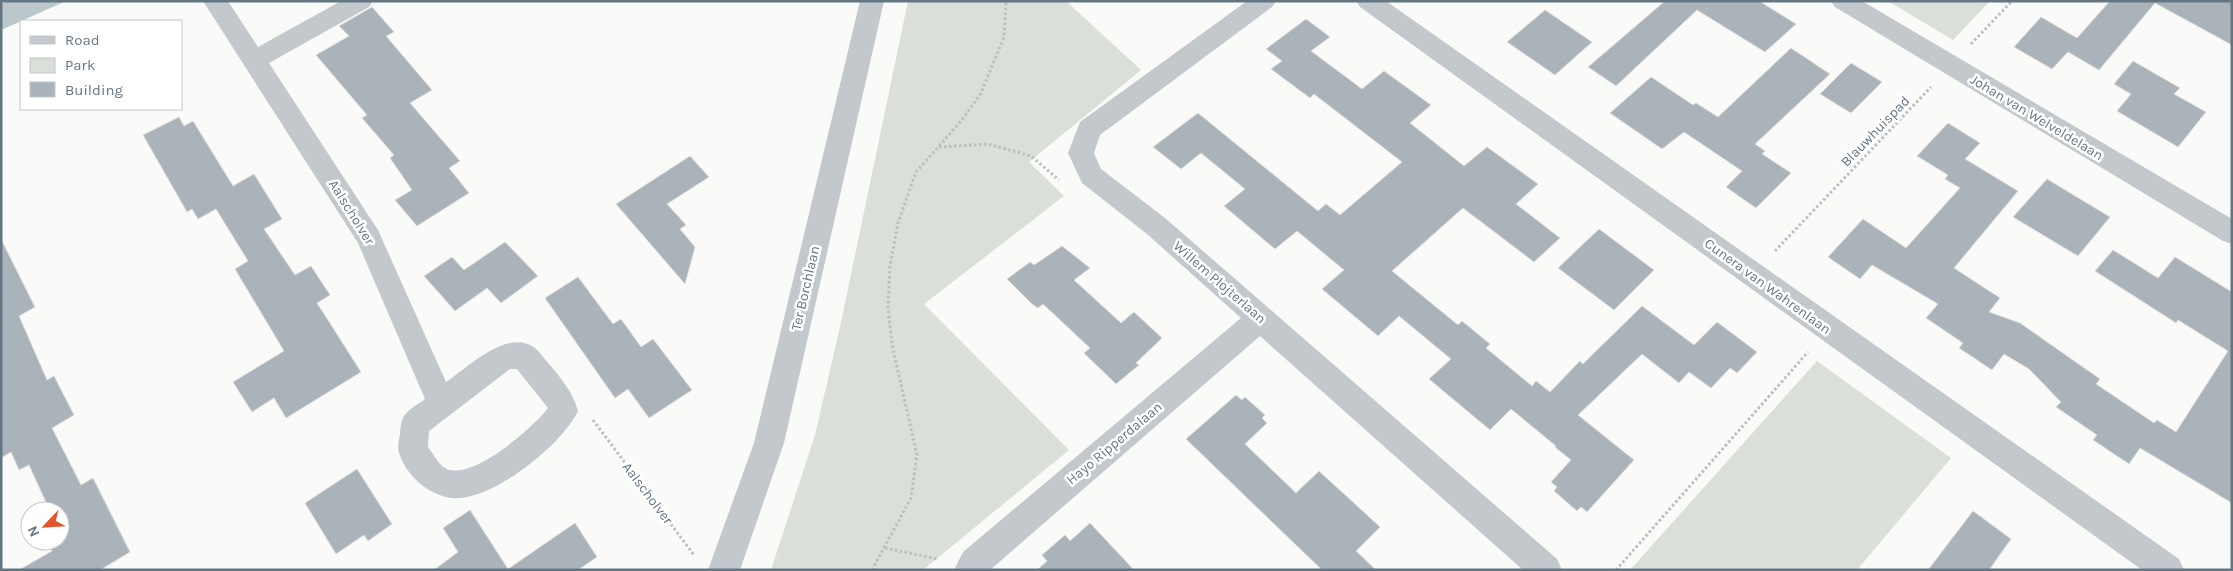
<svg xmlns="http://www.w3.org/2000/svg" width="2233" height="571" viewBox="0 0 2233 571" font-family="Karla,sans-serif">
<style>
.green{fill:#dadfd7}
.water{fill:#bbc7cb}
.building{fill:#aab3b9;stroke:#dcdcda}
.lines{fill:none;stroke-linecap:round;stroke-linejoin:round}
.path{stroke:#bbbfc2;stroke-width:3;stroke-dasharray:2.5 2.5;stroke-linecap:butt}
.minor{fill:#c3c8cc;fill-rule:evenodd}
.labels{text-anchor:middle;stroke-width:5;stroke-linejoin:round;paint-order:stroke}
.street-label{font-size:14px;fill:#657683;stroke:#fff}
</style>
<rect width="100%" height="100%" fill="#fafaf8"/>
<!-- green -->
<g class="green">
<path d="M908 1H1066L1141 70 1029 162 1064 196 924 304 1069 450 923 570H771L815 435 840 327Z"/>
<path d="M1888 1H1990L1953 40Z"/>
<path d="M1817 361 1951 458 1857 570H1630Z"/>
</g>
<!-- water -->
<path class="water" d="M8 1H66L1 30V4Z"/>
<!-- building -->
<g class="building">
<path d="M1665 1H1759L1796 24 1765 52 1697 10 1616 86 1588 67Z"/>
<path d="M2110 1H2232V45L2155 3 2099 70 2068 52 2052 69 2014 47 2041 17 2077 38Z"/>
<path d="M372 7 394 32 386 36 432 90 410 103 460 161 449 168 469 193 417 226 395 200 412 190 390 158 394 155 362 118 367 115 316 55 349 36 339 26Z"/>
<path d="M1545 10 1592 42 1555 75 1507 42Z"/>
<path d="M1306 19 1330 37 1311 51 1362 89 1384 71 1431 105 1410 123 1464 166 1487 147 1538 184 1516 204 1560 238 1534 262 1463 208 1392 271 1458 325 1462 321 1490 344 1486 348 1532 386 1536 381 1550 392 1580 361 1583 364 1642 306 1694 345 1717 322 1757 352 1737 373 1730 368 1711 388 1689 372 1679 383 1642 354 1578 415 1634 460 1587 512 1581 507 1577 511 1554 491 1557 487 1551 482 1571 460 1555 447 1556 446 1511 409 1490 430 1429 379 1451 359 1399 316 1378 336 1322 289 1344 270 1297 231 1275 249 1250 228 1224 206 1245 189 1201 153 1181 169 1153 147 1198 113 1318 211 1326 204 1340 215 1402 162 1314 94 1310 98 1271 69 1282 61 1266 49Z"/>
<path d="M1791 48 1830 74 1755 144 1765 151 1762 154 1791 173 1756 208 1726 187 1742 171 1684 132 1662 149 1610 113 1651 77 1693 105 1696 103 1718 117Z"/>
<path d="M2133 61 2180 88 2174 94 2206 112 2178 147 2117 111 2131 94 2114 84Z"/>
<path d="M1851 63 1882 82 1851 113 1820 94Z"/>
<path d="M179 117 184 126 193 121 233 186 254 174 282 219 264 229 295 275 311 266 330 295 317 303 361 372 286 418 274 398 252 412 233 382 284 351 235 269 248 261 216 209 198 219 192 209 187 212 143 135Z"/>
<path d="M1948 123 1980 143 1965 159 2018 191 1954 268 2000 298 1989 312 2020 323 2100 379 2096 384 2154 423 2157 420 2176 432 2228 351 2178 320 2176 323 2095 271 2113 250 2158 278 2175 257 2232 292V503L2140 448 2129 464 2093 440 2097 435 2056 407 2061 402 2029 369 2004 354 1992 370 1959 348 1963 343 1926 318 1938 304 1872 265 1860 279 1828 257 1863 219 1906 248 1960 188 1945 179 1948 175 1917 156Z"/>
<path d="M690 156 709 177 667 204 686 225 680 229 695 247 685 284 616 204Z"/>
<path d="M2047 179 2110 217 2078 256 2013 217Z"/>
<path d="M1599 229 1654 270 1614 310 1558 268Z"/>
<path d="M1 239 35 307 19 316 47 380 54 376 74 415 52 428 81 485 93 478 130 552 100 570H19L52 551 47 541H63L60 534V511H50L29 465 19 470 11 452 1 458Z"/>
<path d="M505 242 538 276 501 303 487 288 455 311 424 276 452 257 464 270Z"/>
<path d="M1062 246 1090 268 1074 280 1121 323 1134 312 1162 338 1136 363 1139 365 1116 384 1084 353 1090 348 1043 304 1038 308 1032 304 1007 279 1030 262 1034 265Z"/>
<path d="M578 277 613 324 621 319 641 347 653 339 692 390 649 418 628 389 615 398 545 298Z"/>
<path d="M1236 395 1242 400 1245 397 1265 415 1262 418 1267 423 1245 444 1296 493 1319 471 1380 527 1356 551 1376 570H1322L1186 439Z"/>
<path d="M357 469 392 524 368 541 364 535 336 554 305 503Z"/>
<path d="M470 510 508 569 575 523 597 557 578 570H434L458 552 443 528Z"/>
<path d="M1973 511 2011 539 1989 570H1928Z"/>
<path d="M1090 523 1134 570H1037L1047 561 1042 555 1065 535 1070 541Z"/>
</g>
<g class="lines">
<!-- path -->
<g class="path">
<path d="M1971 44 2012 1"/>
<path d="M939 147 988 144 1031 156 1059 180"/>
<path d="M1775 251 1931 87"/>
<path d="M593 420 694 555"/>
<path d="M885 548 938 559"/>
<path d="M872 570 911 498 917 455 892 345 888 307 890 266 898 223 916 172 961 121 980 95 1004 37 1006 1"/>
<path d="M1616 570 1808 352"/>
</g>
<!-- minor -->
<g class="minor">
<path d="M203 1H228L258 47 341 1H373L369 7 269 63 378 230 446 382C467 368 508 327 535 348 540 352 545 360 550 365 562 380 573 392 578 411 562 445 490 503 451 498 428 495 406 475 399 453 397 447 399 440 400 434 400 428 401 421 404 416 409 409 418 404 425 399L358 243ZM510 369H517L548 408C534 427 470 483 445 468 438 464 433 453 428 447L429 431Z"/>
<path d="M860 1H884L784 443 740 570H708L754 443Z"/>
<path d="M1247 1H1276L1272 7 1100 135 1094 153 1101 169 1165 218 1557 559 1562 570H1523L1260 336 990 570H954L963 552 1241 318 1147 234 1082 183 1068 153 1080 122Z"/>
<path d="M1356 1H1386L2179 559 2184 570H2142L1360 7Z"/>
<path d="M1831 1H1862L2232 219V244L2223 241 1835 7Z"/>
</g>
</g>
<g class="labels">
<!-- street labels -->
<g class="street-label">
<text transform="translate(2037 117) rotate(31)" y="5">Johan van Welveldelaan</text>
<text transform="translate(1875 131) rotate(-46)" y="5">Blauwhuispad</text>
<text transform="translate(352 212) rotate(58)" y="5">Aalscholver</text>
<text transform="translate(1220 282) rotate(41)" y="5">Willem Plojterlaan</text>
<text transform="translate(1768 286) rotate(36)" y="5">Cunera van Wahrenlaan</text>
<text transform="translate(805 288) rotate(-77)" y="5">Ter Borchlaan</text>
<text transform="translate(1114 443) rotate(-40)" y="5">Hayo Ripperdalaan</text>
<text transform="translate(648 493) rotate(53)" y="5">Aalscholver</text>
</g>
</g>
<!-- border -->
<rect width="2233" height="571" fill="none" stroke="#657683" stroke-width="5"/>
<!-- legend -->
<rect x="20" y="20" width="162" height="90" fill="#ffffff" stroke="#c1c8cd"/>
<rect x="30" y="36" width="25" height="8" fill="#c3c8cc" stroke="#c1c8cd"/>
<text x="65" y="45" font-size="15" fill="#657683">Road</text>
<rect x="30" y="58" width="25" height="15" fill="#dadfd7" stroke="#c1c8cd"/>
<text x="65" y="70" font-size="15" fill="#657683">Park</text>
<rect x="30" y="82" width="25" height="15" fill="#aab3b9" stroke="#c1c8cd"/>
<text x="65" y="95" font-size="15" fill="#657683">Building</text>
<!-- north arrow -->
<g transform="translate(45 526) rotate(245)"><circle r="24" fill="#ffffff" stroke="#c1c8cd"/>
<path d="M0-4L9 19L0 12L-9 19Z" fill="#e4572e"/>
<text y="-8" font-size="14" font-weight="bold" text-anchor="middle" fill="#657683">N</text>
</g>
</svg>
